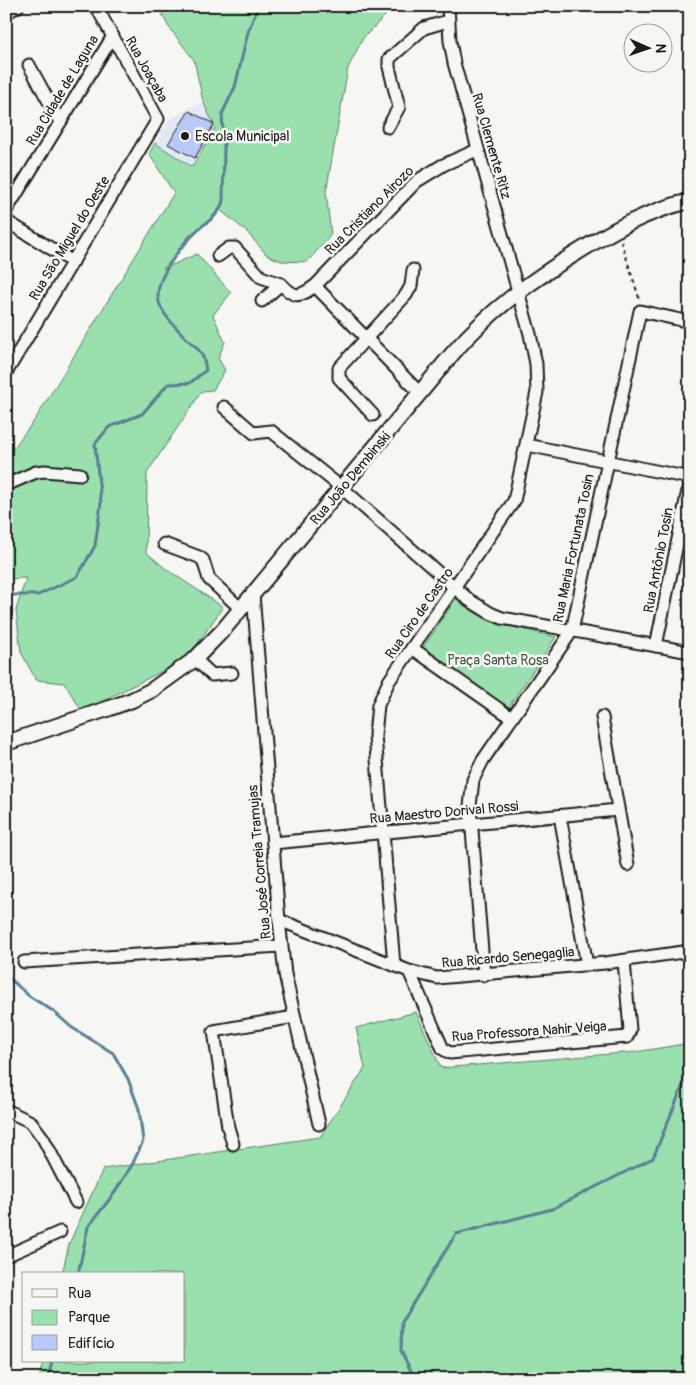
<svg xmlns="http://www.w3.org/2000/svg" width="696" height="1385" viewBox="0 0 696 1385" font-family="Pangolin,sans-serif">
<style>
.built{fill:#e4e8f4}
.green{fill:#99e0ae;stroke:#5a7e65}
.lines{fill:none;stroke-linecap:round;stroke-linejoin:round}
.stream{stroke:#597f93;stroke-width:3}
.building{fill:#b9c9fa;stroke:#1c1c1c}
.minor-casing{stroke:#1c1c1c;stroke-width:15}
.major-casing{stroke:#1c1c1c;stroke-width:18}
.path{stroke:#1c1c1c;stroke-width:2;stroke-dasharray:4 4;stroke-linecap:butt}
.minor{stroke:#f6f6f2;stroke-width:11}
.major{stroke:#f6f6f2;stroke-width:14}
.poi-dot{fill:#1c1c1c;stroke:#f6f6f2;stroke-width:2}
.labels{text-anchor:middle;stroke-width:5;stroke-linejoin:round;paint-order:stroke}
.street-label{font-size:14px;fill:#1c1c1c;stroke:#f6f6f2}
.poi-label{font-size:14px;fill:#1c1c1c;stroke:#f6f6f2;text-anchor:start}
.park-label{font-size:14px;fill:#425748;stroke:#f6f6f2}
</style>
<rect width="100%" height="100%" fill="#f6f6f2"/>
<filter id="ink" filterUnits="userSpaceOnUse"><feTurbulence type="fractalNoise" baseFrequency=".02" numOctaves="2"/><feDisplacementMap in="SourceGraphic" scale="10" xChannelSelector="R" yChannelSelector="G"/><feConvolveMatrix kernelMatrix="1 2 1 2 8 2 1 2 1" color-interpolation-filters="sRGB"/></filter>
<g filter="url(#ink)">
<!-- built -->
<path class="built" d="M203 101 215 128 192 167 155 143 169 120Z"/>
<!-- green -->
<g class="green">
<path d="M158 6H395L363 38 348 68 326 192 331 235 307 262 281 261 267 255 246 231 219 209 163 269 197 254 231 293 213 315 225 342 218 358 225 370 213 390 202 391 147 473 146 552 166 569 223 607 187 659 82 711 64 683 36 680 21 652 16 610 26 578 6 579V458L36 418 174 193 149 154 155 143 192 167 215 128 203 101 194 60 168 26Z"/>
<path d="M457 597 474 612 499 624 556 637 508 708 422 649Z"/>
<path d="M416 1012 441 1068 636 1052 690 1043V1379H39L43 1361H184V1274H62L69 1244 103 1169 320 1137 365 1068 356 1028Z"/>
</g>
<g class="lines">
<!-- stream -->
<g class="stream">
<path d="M6 595H38L77 577 95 546 101 503 95 444 109 427 142 414 168 384 190 383 206 370C205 365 204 359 202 355 199 348 191 343 186 338 157 308 147 297 173 259 179 250 187 239 195 232 207 221 218 218 223 201L224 146 222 114 235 87 248 32 258 6"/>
<path d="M6 975 29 996 53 1011 71 1027 113 1053 128 1079 139 1109 143 1141 132 1165 115 1192 88 1227 78 1274"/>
<path d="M48 1379 52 1361"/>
<path d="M415 1379 401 1351 402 1321 456 1234 552 1209 653 1158 690 1068"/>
</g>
</g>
<!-- building -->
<path class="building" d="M189 111 214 124 195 158 168 144Z"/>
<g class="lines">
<!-- minor casing -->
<g class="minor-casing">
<g id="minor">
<path d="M6 13 18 6"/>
<path d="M29 65 60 122"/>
<path d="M388 127 399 107 389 67V59L424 28 448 21"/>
<path d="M6 211 113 36"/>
<path d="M6 221 73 262"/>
<path d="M218 256 229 248H235L261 277 281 284"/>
<path d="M315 286 420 393"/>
<path d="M262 301 281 284C295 298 298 298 315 286L417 181 443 165 477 150"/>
<path d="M6 373 158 119 96 6"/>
<path d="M224 407 254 433 271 431 342 488 469 600 490 613 502 618 690 652"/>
<path d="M373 415 339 378V368L406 295 411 286 413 270"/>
<path d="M527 445 690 478"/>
<path d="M6 485 36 472 44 471 80 474"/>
<path d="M164 544 199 557 203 560 209 579 241 609"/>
<path d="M253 594 279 920 285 974 319 1124"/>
<path d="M656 646 690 481"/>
<path d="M412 648 512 718"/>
<path d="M195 659 212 675 232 673"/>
<path d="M602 717 628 865"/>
<path d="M560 816 587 965"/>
<path d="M273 843 618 810"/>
<path d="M279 920 409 971 437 978 605 963 690 951"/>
<path d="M24 962 281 946"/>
<path d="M394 965 375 735 378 705 389 681 514 501 537 392 536 364 530 334 454 63 450 41 448 6"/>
<path d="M409 971 443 1049 450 1053 627 1037 630 1030 624 961"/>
<path d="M484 975 470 806 473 780 483 760 572 631 640 311 690 322"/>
<path d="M6 1110 31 1122 43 1138 76 1202"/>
<path d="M233 1144 228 1127 214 1031 294 1017"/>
<path d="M6 1256 60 1232"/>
</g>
</g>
<!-- major casing -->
<g class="major-casing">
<path id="major" d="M6 743 110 708 132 700 152 690 195 659 224 629 453 353C489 311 532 280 578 252 615 229 647 211 690 201"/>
</g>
<!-- path -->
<path class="path" d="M621 241 640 301"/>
<!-- minor -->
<use href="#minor" class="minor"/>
<!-- major -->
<use href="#major" class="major"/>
</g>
</g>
<!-- markers -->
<circle class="poi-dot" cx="185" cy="136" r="5"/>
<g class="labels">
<!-- street labels -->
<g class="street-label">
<text transform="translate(147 69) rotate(61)" y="5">Rua Joaçaba</text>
<text transform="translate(62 90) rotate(-59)" y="5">Rua Cidade de Laguna</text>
<text transform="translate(492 146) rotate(74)" y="5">Rua Clemente Ritz</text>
<text transform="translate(369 210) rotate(-45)" y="5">Rua Cristiano Airozo</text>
<text transform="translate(69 238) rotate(-59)" y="5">Rua São Miguel do Oeste</text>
<text transform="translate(350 478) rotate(-50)" y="5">Rua João Dembinski</text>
<text transform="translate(573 548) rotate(-78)" y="5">Rua Maria Fortunata Tosin</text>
<text transform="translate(658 560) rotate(-79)" y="5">Rua Antônio Tosin</text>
<text transform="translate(419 613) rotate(-55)" y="5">Rua Ciro de Castro</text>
<text transform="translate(444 812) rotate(-5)" y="5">Rua Maestro Dorival Rossi</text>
<text transform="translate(259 862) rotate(-95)" y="5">Rua José Correia Tramujas</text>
<text transform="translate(508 957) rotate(-5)" y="5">Rua Ricardo Senegaglia</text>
<text transform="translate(529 1031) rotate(-4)" y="5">Rua Professora Nahir Veiga</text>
</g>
<!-- poi labels -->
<g class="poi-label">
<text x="195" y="141">Escola Municipal</text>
</g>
<!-- park labels -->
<g class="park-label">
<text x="498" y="665">Praça Santa Rosa</text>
</g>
</g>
<!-- margin -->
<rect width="696" height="1385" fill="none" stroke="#f6f6f2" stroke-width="25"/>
<rect x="12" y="12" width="671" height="1360" fill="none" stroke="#1c1c1c" stroke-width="2" filter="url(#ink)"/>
<!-- legend -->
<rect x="22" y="1272" width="162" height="90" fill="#f6f6f2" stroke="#9f9f9c"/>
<rect x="32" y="1289" width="25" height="8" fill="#f6f6f2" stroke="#9f9f9c"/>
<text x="68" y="1298" font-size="15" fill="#1c1c1c">Rua</text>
<rect x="32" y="1310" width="25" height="15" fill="#99e0ae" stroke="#9f9f9c"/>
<text x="68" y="1322" font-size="15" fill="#1c1c1c">Parque</text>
<rect x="32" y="1335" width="25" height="15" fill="#b9c9fa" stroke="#9f9f9c"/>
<text x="68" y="1348" font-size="15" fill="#1c1c1c">Edifício</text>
<!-- north arrow -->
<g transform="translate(648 48) rotate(92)"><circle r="24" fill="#f6f6f2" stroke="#9f9f9c"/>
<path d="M0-4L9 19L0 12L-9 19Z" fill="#1c1c1c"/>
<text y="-8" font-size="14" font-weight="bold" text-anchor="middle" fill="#1c1c1c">N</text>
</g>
</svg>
